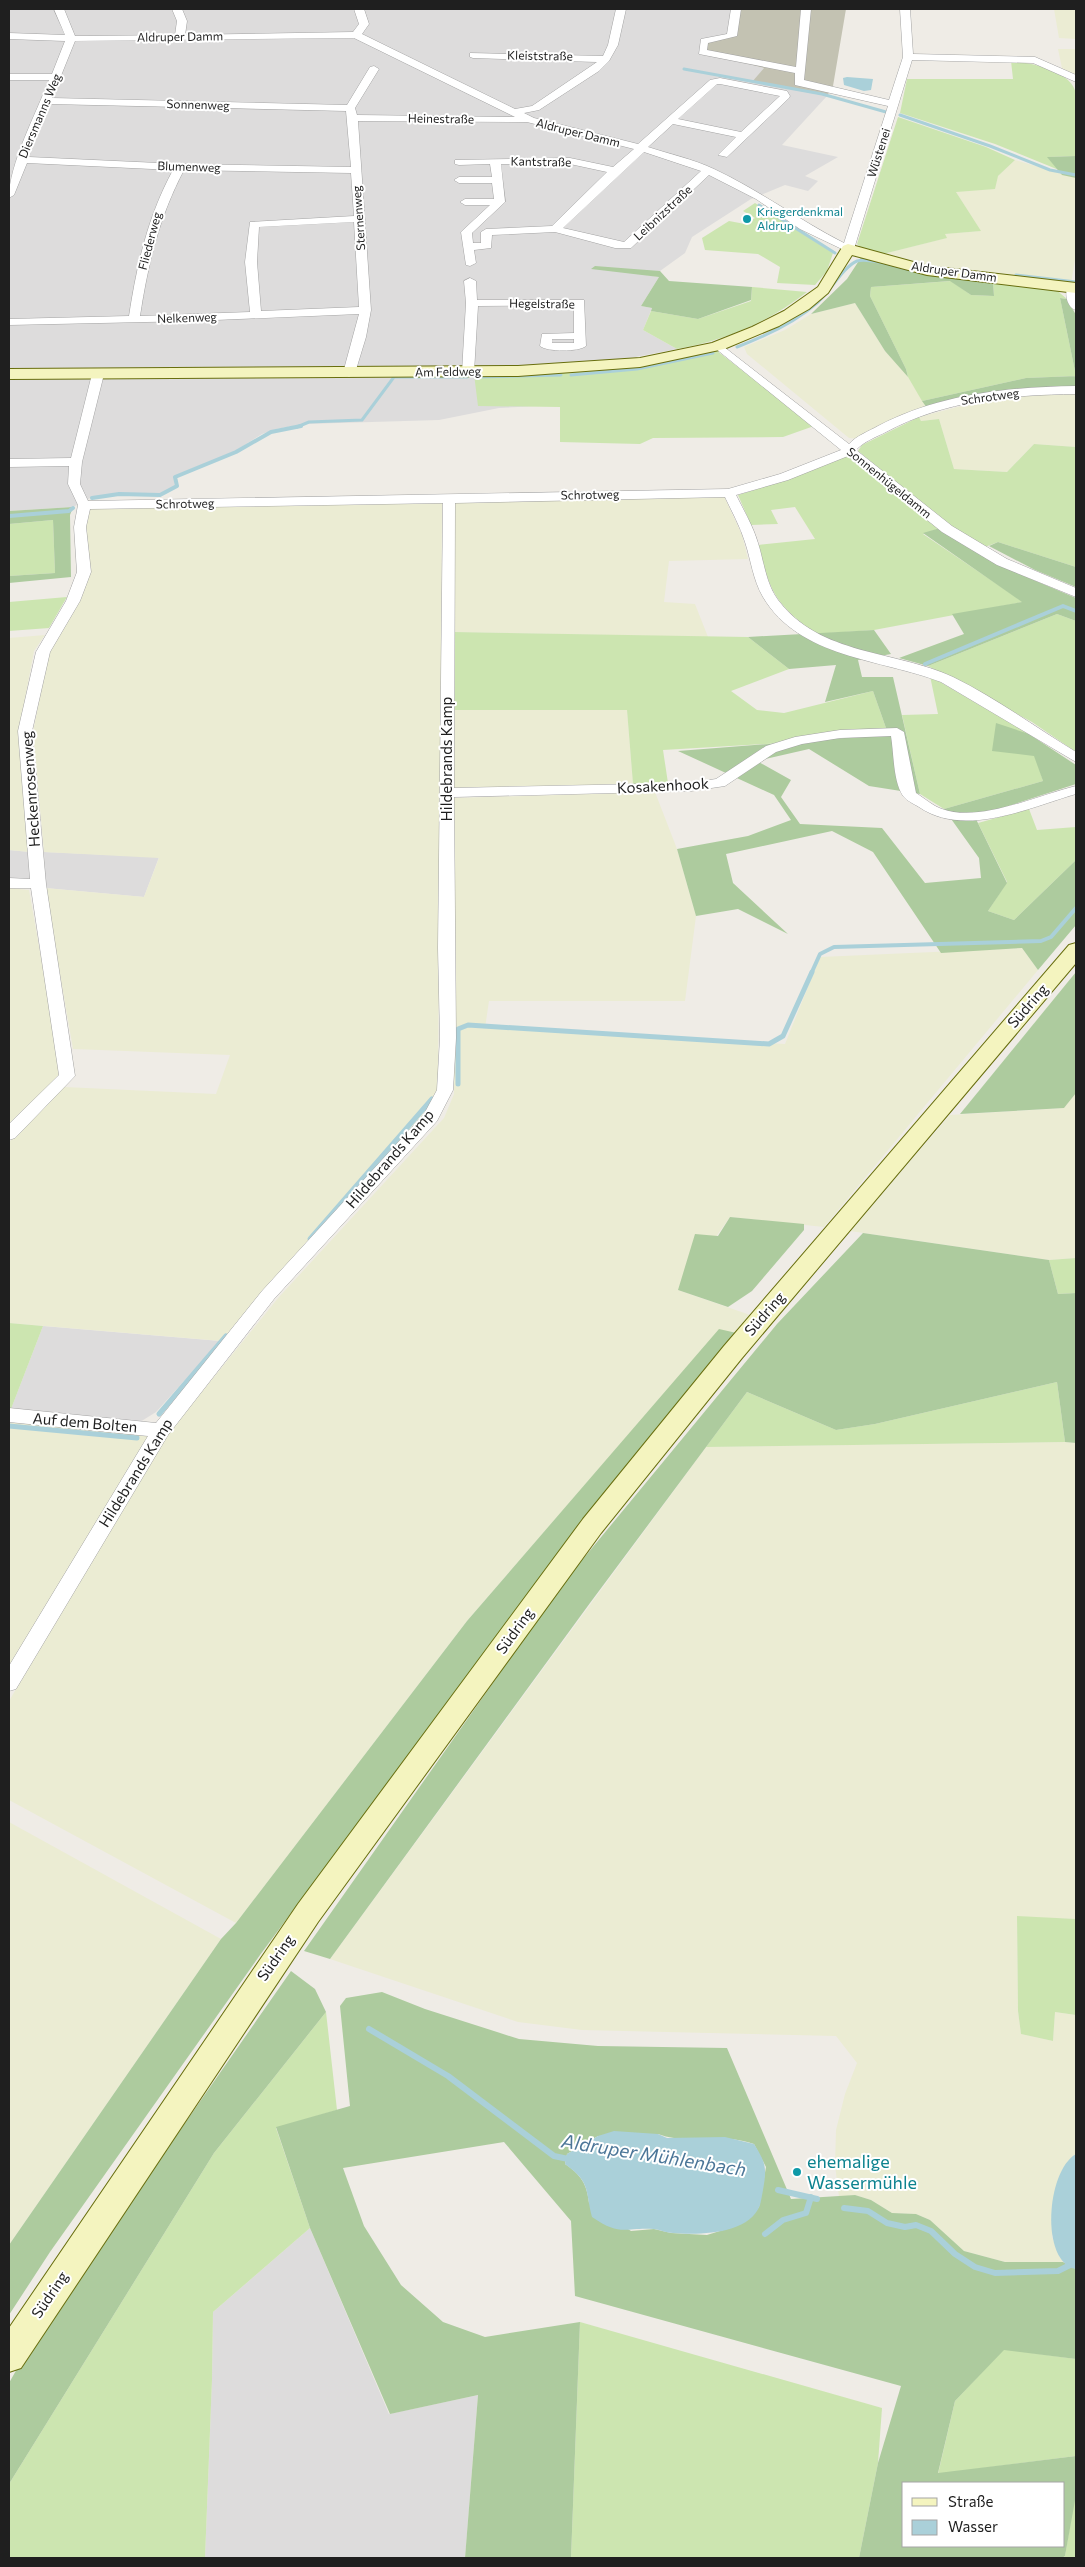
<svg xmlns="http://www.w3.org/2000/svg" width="1085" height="2567" viewBox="0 0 1085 2567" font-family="Commissioner,sans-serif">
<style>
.residential{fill:#dddcdc}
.construction{fill:#c3c2b2}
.farmland{fill:#ebecd3}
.grass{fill:#cce5b0}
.forest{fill:#adcb9e;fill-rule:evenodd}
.water{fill:#aad0d9}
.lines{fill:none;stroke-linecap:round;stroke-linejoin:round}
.stream-far3{stroke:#aad0d9;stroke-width:3}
.stream-far2{stroke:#aad0d9;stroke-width:4}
.stream-far1{stroke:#aad0d9;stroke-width:5}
.stream{stroke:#aad0d9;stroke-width:6}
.street-casing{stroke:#a3a3a3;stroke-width:1}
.secondary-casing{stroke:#686e0e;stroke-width:2}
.street{fill:#fff;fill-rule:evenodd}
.secondary{fill:#f4f4bf;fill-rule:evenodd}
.culture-dot{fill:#0f9aa8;stroke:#fff;stroke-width:2}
.labels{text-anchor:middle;stroke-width:4;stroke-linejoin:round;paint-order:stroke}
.far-street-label{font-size:12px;fill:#1f1f1f;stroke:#fff}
.far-culture-label{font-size:12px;fill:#0d838f;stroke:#fff;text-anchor:start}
.street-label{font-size:15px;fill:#1f1f1f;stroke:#fff}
.near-culture-label{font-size:18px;fill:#0d838f;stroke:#fff;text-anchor:start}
.near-water-label{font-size:19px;font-style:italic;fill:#4c7698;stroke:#fff}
</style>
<rect width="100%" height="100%" fill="#efece6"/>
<!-- residential -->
<g class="residential">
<path d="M9 9H732L728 37 705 52 764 68 753 82 827 96 782 145 838 157 805 176 818 181 808 191 785 185 751 199 692 237 685 253 660 271H649L646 275 659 277 641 306 652 308 643 330 677 349 630 358 555 364 535 406 499 408 439 420 304 424 276 429 262 434 235 451 174 476 175 486 160 494H118L92 497 73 507 9 511Z"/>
<path d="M9 850 30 852 33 875 28 879 24 881 9 880Z"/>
<path d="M44 852 159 857 144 897 45 888Z"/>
<path d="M43 1326 220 1341 156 1412 140 1422 11 1409Z"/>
<path d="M310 2228 389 2414 478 2395 465 2558H205L212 2380 213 2312Z"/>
</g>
<!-- construction -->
<path class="construction" d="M732 9H846L833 86 827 96 752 82 764 68 705 52 706 41 728 37Z"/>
<!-- farmland -->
<g class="farmland">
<path d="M1054 9H1076V39L1059 38Z"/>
<path d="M1058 49H1076V76L1062 68Z"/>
<path d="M1015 160 1076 178V254L1071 284 949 271 879 255 946 238 944 234 980 231 956 192 998 176Z"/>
<path d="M855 303 885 351 905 372 927 408 860 439 849 438 747 354 744 347 785 330 811 314Z"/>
<path d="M1050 393H1076V447L1034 444 1007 472 954 469 939 419 921 421 919 417 973 403Z"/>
<path d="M724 496 742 535 748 559 669 561 664 602 695 604 708 637 454 632 453 502Z"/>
<path d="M442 503 438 1090 422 1116 222 1341 9 1323V1142L64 1087 216 1094 230 1055 73 1049 45 888 144 897 159 858 44 852 33 732 49 651 89 573 85 528 90 509Z"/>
<path d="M45 635 34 651 19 731 30 852 9 850V638Z"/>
<path d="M453 710H627L633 784 453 788Z"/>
<path d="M655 792 677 849 696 916 685 1001H489L485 1028 785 1044 820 957 1022 948 1038 970 824 1227 730 1217 678 1290 753 1316 741 1334 719 1330 467 1621 236 1923 9 1800V1701L170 1431 279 1297 444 1118 454 1094V798Z"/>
<path d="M9 888 29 890 61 1070 55 1082 9 1127Z"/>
<path d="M1076 1093V1258L1049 1260 850 1231 950 1115 1064 1108Z"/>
<path d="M9 1422 148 1436 9 1667Z"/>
<path d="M1065 1442 1076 1443V1919L1017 1917 1018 2011 1021 2034 1053 2041 1055 2012 1076 2015V2154L1073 2156 1052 2237 1063 2262H1005L964 2251 930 2220 916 2214 892 2213 871 2200 855 2195 839 2197 835 2165 836 2130 845 2094 857 2063 836 2036 582 2030 518 2022 330 1959 706 1447Z"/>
<path d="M9 1822 221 1939 9 2245Z"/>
</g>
<!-- grass -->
<g class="grass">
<path d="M1011 61C1030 63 1072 70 1076 94 1080 113 1076 136 1076 156L1048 157 1059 170 995 144 900 113 907 79H1013Z"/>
<path d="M898 117 986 147 1015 160 998 176 995 189 956 192 981 231 945 234 947 238 879 255 865 251 857 244Z"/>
<path d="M755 203 833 253 827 271 815 285 777 283 780 267 758 254 705 250 702 238 729 221 745 224 755 218 743 211Z"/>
<path d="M951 281 971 295 994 296 993 282 1054 288 1067 299 1060 298 1076 376 1026 378 922 401 908 377 906 369 870 296 871 287Z"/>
<path d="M752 287 807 292C769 322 724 341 677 349L643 330 651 311 698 319 751 301Z"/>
<path d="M716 350 814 426 783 437 653 438 640 444 560 442V407L478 406 474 374 583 371 660 362Z"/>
<path d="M919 417 921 421 939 419 954 469 1007 472 1034 444 1076 447V567L998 542 985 547 949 525 858 451 862 445Z"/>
<path d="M848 455 940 528 923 534 1023 602 874 630 815 634C775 602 771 595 758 545L815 539 795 507 771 510 778 524 751 525 738 495 789 479Z"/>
<path d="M53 520 55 573 9 576V524Z"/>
<path d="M67 597 49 628 9 631V602Z"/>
<path d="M1057 614 1076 621V752L1032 722 928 666Z"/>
<path d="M454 632 748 637 789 669 731 691 757 710 784 713 873 691 886 728 859 729 781 743 663 750 668 783 633 784 627 710H453Z"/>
<path d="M930 676 1029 734 1043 781 944 809 920 794 902 715 938 714Z"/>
<path d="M1029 809 1037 830 1076 827V860L1014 920 988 911 1007 882 978 823Z"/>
<path d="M1076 1258V1293L1058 1294 1049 1260Z"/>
<path d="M9 1323 43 1326 11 1409H9Z"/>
<path d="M1057 1382 1065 1442 706 1447 747 1392 836 1430 875 1424Z"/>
<path d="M1017 1916 1076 1919V2015L1055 2012 1053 2041 1021 2034 1018 2011Z"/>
<path d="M326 2012 337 2110 276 2128 310 2228 213 2312 212 2380 205 2558H9V2484L214 2153Z"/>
<path d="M580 2322 882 2408 878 2463 859 2558H571Z"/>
<path d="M1004 2349 1076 2359V2456L938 2474 955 2401Z"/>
<path d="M1075 2495 1076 2558H1062L1065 2556Z"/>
</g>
<!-- forest -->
<g class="forest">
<path d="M1076 156V178L1062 175 1047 157Z"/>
<path d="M862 256 993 282 994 296 971 295 950 281 871 287 870 296 906 369 908 377 885 351 855 303 811 314 847 279Z"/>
<path d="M595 266 660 271 669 281 752 287 751 300 698 319 651 311 652 308 641 306 659 277 591 269Z"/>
<path d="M1060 298 1067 299 1076 315V387L1047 388 927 408 922 401 1026 378 1076 376Z"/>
<path d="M73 507 70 515 71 577 9 583V576L55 573 53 520 9 524V511Z"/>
<path d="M940 528 1015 572 1076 598V621L1057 614 928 666 899 658 964 634 952 614 1022 602 923 533Z"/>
<path d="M998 542 1076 567V587L1035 570 989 546Z"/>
<path d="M874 630 891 654 858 660 862 677H893L920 794 869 786 809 749 757 761 791 780 781 797 800 824 882 828 925 883 981 878 979 858 944 809 1043 781 1034 756 992 751 996 723 1029 734 1076 765V784L975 817 1007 883 988 911 1014 920 1076 860V925L1038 970 1022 948 941 953 873 852 832 831 726 854 733 883 788 934 738 909 696 916 677 849 748 836 791 820 774 795 678 751 870 736 859 729 886 728 873 691 825 702 836 665 789 669 748 637Z"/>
<path d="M1076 972V1093L1064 1108 960 1114Z"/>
<path d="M730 1217 804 1224V1230L752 1291 728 1307 678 1290 695 1234 718 1236Z"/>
<path d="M863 1233 1049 1260 1058 1294 1076 1293V1443L1065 1442 1057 1382 875 1424 836 1430 747 1392 590 1603 330 1959 304 1951 564 1582 777 1324Z"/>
<path d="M719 1329 741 1334 549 1565 260 1955 50 2252 9 2315V2245L221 1939 236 1923 467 1621Z"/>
<path d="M291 1971 315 1989 326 2012 214 2153 9 2484V2383L31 2344Z"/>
<path d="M382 1992 425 2009 519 2039 598 2046 727 2048 791 2199 855 2195 871 2200 892 2213 916 2214 930 2220 964 2251 1005 2262H1063L1076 2269V2359L1004 2350 955 2401 938 2473 1076 2456V2495L1065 2556 1062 2558H859L878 2463 901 2386 575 2296 571 2221 504 2142 343 2168 364 2226 401 2285 443 2322 485 2337 580 2322 571 2558H465L478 2395 390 2414 310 2228 276 2127 350 2106 340 2006 346 1998ZM658 2134C686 2145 721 2132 754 2144L766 2167 759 2207 747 2220 736 2226 707 2235 671 2233 654 2229 631 2231 589 2203C587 2184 581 2175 565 2164L567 2154 598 2136ZM904 2483H1064V2546H904Z"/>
</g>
<!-- water -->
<g class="water">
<path d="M847 77 873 79 871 90 864 91 844 85 843 78Z"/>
<path d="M614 2131 658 2134 667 2138 725 2137 754 2144C766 2163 767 2168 763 2190 762 2195 761 2201 760 2205 749 2235 698 2235 673 2233 667 2233 661 2230 654 2229 624 2227 621 2237 592 2217 585 2189 591 2183 565 2164L567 2154 598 2136Z"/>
<path d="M1076 2154V2269C1040 2263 1046 2171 1076 2154Z"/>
</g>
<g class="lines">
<!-- stream-far3 -->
<g class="stream-far3">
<path d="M684 69 822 94 886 112"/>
<path d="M900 115 990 146 1050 170 1076 175"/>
<path d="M759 205 835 253"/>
<path d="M1016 275 1076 282"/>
<path d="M737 347C766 336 794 323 817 303 829 293 844 266 857 261 869 257 900 268 913 271"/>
<path d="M571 375 637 369 713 353"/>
<path d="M476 377 561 375"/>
<path d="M297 427 309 422 362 420 394 377H467"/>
</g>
<!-- stream-far2 -->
<g class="stream-far2">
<path d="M92 498 119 494 160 495 177 486 175 477 236 452 271 432 301 426"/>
<path d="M9 516 69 511 73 508"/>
<path d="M925 664 1063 606 1076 611"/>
<path d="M811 974 820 954 834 947 1041 941 1051 937 1076 908"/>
</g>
<!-- stream-far1 -->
<g class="stream-far1">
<path d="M458 1084V1029L468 1025 769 1044 783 1036 812 972"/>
<path d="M310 1239 432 1099"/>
<path d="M159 1414 226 1336"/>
<path d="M9 1426 137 1438"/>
</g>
<!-- stream -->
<g class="stream">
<path d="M369 2029 448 2076 554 2156 573 2160"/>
<path d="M778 2190 817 2199"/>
<path d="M844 2208 868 2211 887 2223 905 2227 916 2225 931 2231 955 2254 975 2267 995 2273 1058 2271 1076 2262"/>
<path d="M765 2234 783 2220 806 2213 811 2197"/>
</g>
<!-- street casing -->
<g class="street-casing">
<g id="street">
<path d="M54 9H64L75 36H87L175 35 177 21 172 9H182L187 21 185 35 353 32 359 24 354 9H364L369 24 362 34 515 109 532 106 597 62 473 58 470 57V53L603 56 608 45 616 9H626L618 45 609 61 599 71 539 110 524 113 534 118 638 144 710 80 720 78 787 91 790 96 789 98 727 157 718 155 736 137 673 124 648 147C669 154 693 159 714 169 759 190 799 220 844 243L888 106 795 85V73L699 54 701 39 727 34 731 9H741L737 36 708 43 707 50 796 67 801 9H811L804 80 889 100 903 57 900 9H910L913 54 1035 57 1076 75V82L1033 63 912 60 854 249 848 252 800 229 756 199 709 175 631 248H615L555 232 492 235 491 248 474 250 476 263 470 266 466 265 461 232 490 205H465L460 202 465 199H494L492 183H459L454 180 459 177H492L490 164 459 165 455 164V160L570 158 613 167 634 149 527 122 358 121 371 310 366 337 355 373 349 377 343 373 359 314 192 321 9 325V319L129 316C137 264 148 216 173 170L27 163 14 195 9 198C9 164 36 114 49 80H9V74H52L65 41 9 39V33L65 35ZM354 38 515 117 357 115 355 108 379 69 374 66 370 67 347 105 52 98 75 41ZM717 84H720L780 96 741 132 678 119ZM50 104 346 111 351 167 180 164 29 157ZM644 152 701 171 624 242 563 228ZM501 164H570L607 172 552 226 486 229 481 232V243H473L472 233 505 202ZM184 170 351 173 354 216 250 222 245 262 250 312 140 316C148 264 159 217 184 170ZM354 222 359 307 261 311 257 262 259 227Z"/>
<path d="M470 278 476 281 477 300H584L586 346C579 352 547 352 540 346L542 334 574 333V305L478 306 474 372 472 375H464L462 372 466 303 464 281ZM552 339H574V343H552Z"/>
<path d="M1072 285 1076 286V310C1067 308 1064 293 1068 286Z"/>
<path d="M719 343 849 444C856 436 869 431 878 426 939 394 1008 387 1076 386V394C1010 395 945 400 886 432 876 437 863 442 856 450L952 526 1007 559 1076 588V597L997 565 942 532 848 456 788 480 736 495C744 511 753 526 758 543 764 562 766 584 778 600 820 656 895 650 953 677 996 698 1035 727 1076 752V762L941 682C881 659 799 658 763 597 753 580 751 560 745 542 740 526 732 512 725 497L455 503 454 788 691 783 716 779 766 746 795 737 840 730 897 728 904 732 916 793C924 798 933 806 942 809 980 823 1038 795 1076 786V794C1028 808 964 838 919 807 914 804 907 801 903 796 893 781 894 754 891 736L840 738 802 744 776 752 725 786 691 791 454 797 456 1038 453 1090 437 1121 274 1299 168 1435 16 1689 9 1691V1666L148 1436 9 1422V1408L156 1423 262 1291 424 1114 437 1090 440 1038 438 948 443 503 90 509 86 527 91 572 80 601 50 652 32 731 46 884 75 1076 15 1138 9 1140V1124L59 1075 31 888H9V878L30 879 18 731 36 652 66 601 77 572 74 527 78 505 68 484 69 466 9 467V459L71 458 92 374 98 370 104 374 82 462 80 484 88 501 728 489 780 474 841 450 715 348 713 346Z"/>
</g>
</g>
<!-- secondary casing -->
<g class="secondary-casing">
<g id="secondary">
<path d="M848 244 928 266 1076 283V293L927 275 852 255 828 293 809 309 779 326 724 349 640 367 518 376 9 379V369L518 366 640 358 712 343 752 327 784 311 818 287 843 246Z"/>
<path d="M1076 943V963L742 1358 601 1533 318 1922 21 2368 9 2372V2328L298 1904 583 1519 724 1346 1069 945Z"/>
</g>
</g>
<!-- street -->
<use href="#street" class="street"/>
<!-- secondary -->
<use href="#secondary" class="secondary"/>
</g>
<!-- markers -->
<g class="culture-dot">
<circle cx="747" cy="219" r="5"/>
<circle cx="797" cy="2172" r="5"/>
</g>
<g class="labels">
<!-- far-street labels -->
<g class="far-street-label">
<text transform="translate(180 37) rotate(-1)" y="4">Aldruper Damm</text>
<text transform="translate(540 56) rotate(1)" y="4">Kleiststraße</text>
<text transform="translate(198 105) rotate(2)" y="4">Sonnenweg</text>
<text transform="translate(40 116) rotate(-67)" y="4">Diersmanns Weg</text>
<text transform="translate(441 119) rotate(1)" y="4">Heinestraße</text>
<text transform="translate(578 133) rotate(14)" y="4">Aldruper Damm</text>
<text transform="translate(879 153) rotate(-72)" y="4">Wüstenei</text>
<text transform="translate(541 162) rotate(1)" y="4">Kantstraße</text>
<text transform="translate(189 167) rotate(2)" y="4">Blumenweg</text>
<text transform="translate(663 213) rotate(-43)" y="4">Leibnizstraße</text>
<text transform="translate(359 218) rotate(-94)" y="4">Sternenweg</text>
<text transform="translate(150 241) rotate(-75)" y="4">Fliederweg</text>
<text transform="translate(954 272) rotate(8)" y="4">Aldruper Damm</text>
<text transform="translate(542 304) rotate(1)" y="4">Hegelstraße</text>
<text transform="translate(187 318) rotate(-2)" y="4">Nelkenweg</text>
<text transform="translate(448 372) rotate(-1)" y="4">Am Feldweg</text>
<text transform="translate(990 397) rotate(-8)" y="4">Schrotweg</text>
<text transform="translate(889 483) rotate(39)" y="4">Sonnenhügeldamm</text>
<text transform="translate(590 495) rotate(-1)" y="4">Schrotweg</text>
<text transform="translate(185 504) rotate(-1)" y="4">Schrotweg</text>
</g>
<!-- far-culture labels -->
<g class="far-culture-label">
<text x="757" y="216">Kriegerdenkmal<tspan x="757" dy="14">Aldrup</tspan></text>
</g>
<!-- street labels -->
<g class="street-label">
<text transform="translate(447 759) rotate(-90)" y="5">Hildebrands Kamp</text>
<text transform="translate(663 786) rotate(-3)" y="5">Kosakenhook</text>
<text transform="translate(31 789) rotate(-94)" y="5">Heckenrosenweg</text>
<text transform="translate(1028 1006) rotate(-49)" y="5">Südring</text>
<text transform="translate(390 1159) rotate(-49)" y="5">Hildebrands Kamp</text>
<text transform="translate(765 1314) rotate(-49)" y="5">Südring</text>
<text transform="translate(85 1423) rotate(5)" y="5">Auf dem Bolten</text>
<text transform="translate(136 1473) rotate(-58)" y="5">Hildebrands Kamp</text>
<text transform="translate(515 1631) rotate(-54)" y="5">Südring</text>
<text transform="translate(276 1958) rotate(-55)" y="5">Südring</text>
<text transform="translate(50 2295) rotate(-56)" y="5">Südring</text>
</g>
<!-- near-culture labels -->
<g class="near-culture-label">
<text x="807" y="2168">ehemalige<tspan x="807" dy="21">Wassermühle</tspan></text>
</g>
<!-- near-water labels -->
<g class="near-water-label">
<text transform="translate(654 2155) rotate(9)" y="7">Aldruper Mühlenbach</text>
</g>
</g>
<!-- border -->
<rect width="1085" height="2567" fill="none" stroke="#1f1f1f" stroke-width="20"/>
<!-- legend -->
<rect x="902" y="2482" width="162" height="65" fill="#ffffff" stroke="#a5a5a5"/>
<rect x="912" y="2498" width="25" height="8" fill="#f4f4bf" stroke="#a5a5a5"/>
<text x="948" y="2507" font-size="15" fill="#1f1f1f">Straße</text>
<rect x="912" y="2520" width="25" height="15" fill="#aad0d9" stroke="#a5a5a5"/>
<text x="948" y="2532" font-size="15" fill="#1f1f1f">Wasser</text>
</svg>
